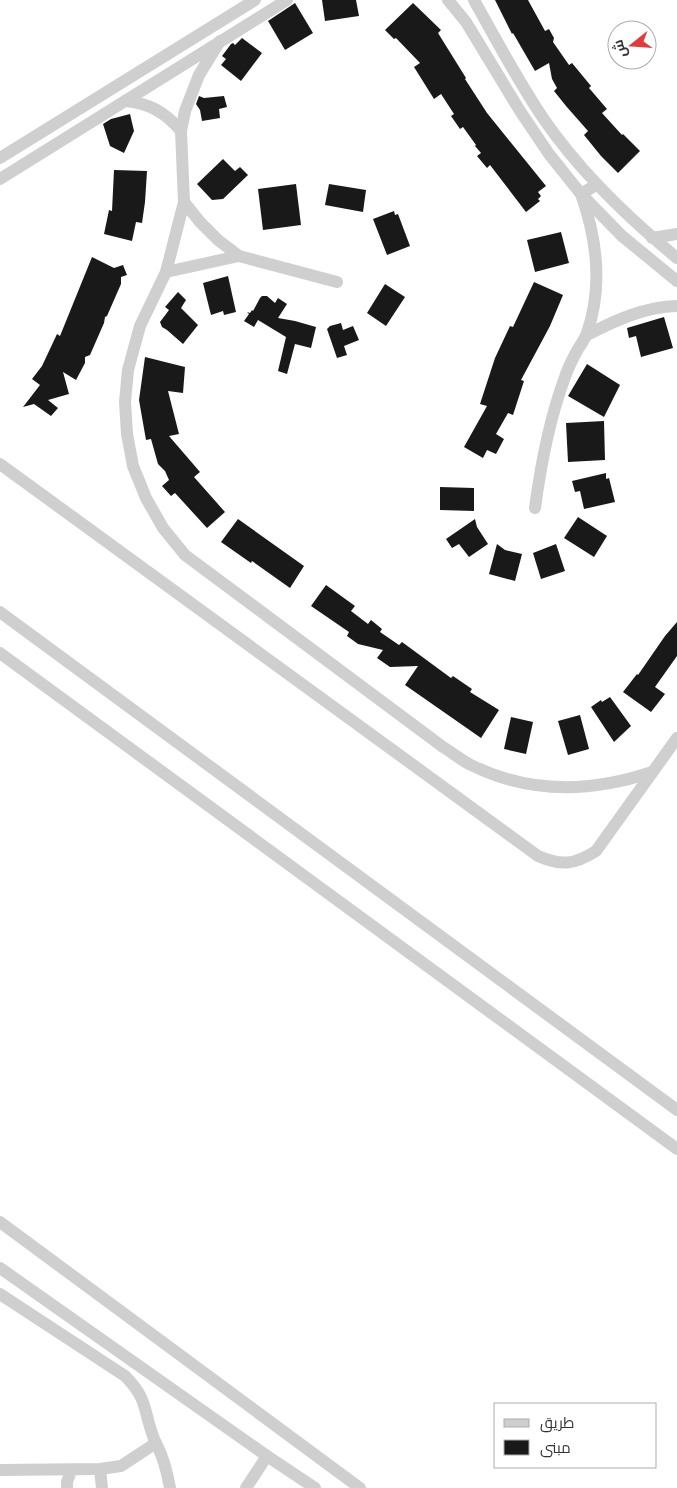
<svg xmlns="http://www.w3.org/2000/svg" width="677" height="1488" viewBox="0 0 677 1488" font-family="Raleway,Cairo,sans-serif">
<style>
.building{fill:#191919}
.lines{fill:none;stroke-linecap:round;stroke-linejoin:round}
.minor{stroke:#cfcfcf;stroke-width:12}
</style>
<rect width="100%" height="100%" fill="#fff"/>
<!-- building -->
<g class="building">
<path d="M322 0H356L359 16 325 21Z"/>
<path d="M495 0H528L545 31 549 29 554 38 553 42 569 65 572 63 591 86 589 88 607 109 602 113 622 135 623 134 640 151 618 173 601 156 584 135 588 131 566 106 554 91 557 88 552 79 549 63 535 71 513 33 512 34Z"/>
<path d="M295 3 313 33 285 50 268 21Z"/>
<path d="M413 3 441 30 438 33 466 78 465 79 487 113 546 186 538 192 541 196 538 199 540 201 526 212 490 165 487 168 477 156 481 153 475 146 476 145 463 127 460 129 451 116 454 114 441 94 434 99 414 67 420 63 396 38 394 39 385 30Z"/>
<path d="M242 38 262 53 241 81 221 65 226 59 222 56 231 44 233 43 235 45Z"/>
<path d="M199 96 204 98 224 96 227 107 219 109 220 118 202 121 200 110 196 104Z"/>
<path d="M130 114 134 131 124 153 110 146 103 124 111 119Z"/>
<path d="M223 159 235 171 240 167 248 175 223 199 212 200 197 184Z"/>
<path d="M114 170 147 171 145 202 142 223 136 222 132 241 104 234 109 210 112 211Z"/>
<path d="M296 184 301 225 263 230 258 189Z"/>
<path d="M329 184 366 190 363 212 325 205Z"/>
<path d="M394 211 395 215 398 214 410 246 387 255 373 219Z"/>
<path d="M561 232 569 263 535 272 527 240Z"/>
<path d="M92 257 114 268 123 265 127 275 121 277V284L107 316 105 317 104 323 90 355 85 357V363L76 380 63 372 69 394 48 400 58 408 51 416 34 404 23 407 40 385 32 379 42 366 57 334 60 336Z"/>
<path d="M228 276 236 312 224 315 223 311 211 315 203 283Z"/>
<path d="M534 282 563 295 550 326 521 380 524 381 513 415 508 413 496 434 504 439 496 454 487 450 483 458 464 447 487 406 480 404 495 358 510 326 513 327Z"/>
<path d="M385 284 405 297 386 326 367 313Z"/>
<path d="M178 292 186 300 181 308 198 325 183 344 167 330 162 327 160 322 169 310 165 307Z"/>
<path d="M262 296H267L275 303 278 298 287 304 278 318 295 321 316 327 311 348 295 344 287 374 278 371 286 337 258 320 254 327 244 321 249 314 247 312 250 313 252 310 253 311 260 298Z"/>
<path d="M664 317 673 348 641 357 636 336 629 338 627 328Z"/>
<path d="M341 323 343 330 353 326 359 340 344 346 347 355 337 358 327 329 330 326Z"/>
<path d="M145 357 185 367 183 393 168 391 179 434 169 436 200 472 194 477 225 512 207 528 175 493 171 496 162 486 169 480 165 471 158 464 151 439 146 440 139 400Z"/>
<path d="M587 364 620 385 604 417 568 396Z"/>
<path d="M604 421 605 460 568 462 566 423Z"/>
<path d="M606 473V479L609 478 615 502 584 509 580 491 575 492 572 481Z"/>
<path d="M440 487 474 488V511L440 510Z"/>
<path d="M578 517 607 536 594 557 564 538Z"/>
<path d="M238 519 304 566 290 588 252 561 251 563 221 542Z"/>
<path d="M475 519 477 527 488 544 469 557 459 544 452 548 446 539Z"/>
<path d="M497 544 505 550 522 554 515 581 489 574Z"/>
<path d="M556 544 565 571 541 579 533 553Z"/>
<path d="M326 585 355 606 351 611 368 624 371 620 382 629 380 632 399 645 402 642 451 678 453 676 472 689 470 692 499 710 481 738 405 685 418 666 390 667 377 658 383 650 358 644 347 636 349 632 311 606Z"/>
<path d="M677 622V656L655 687 665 694 651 712 623 692 637 674 638 675 665 636Z"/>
<path d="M610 697 631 726 614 742 591 707 601 700 602 702Z"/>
<path d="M580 715 589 749 568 755 558 721Z"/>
<path d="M511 717 533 722 526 754 504 749Z"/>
</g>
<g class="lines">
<!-- minor -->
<g class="minor">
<path d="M448 0 466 22 520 111 549 154 581 194 622 236 677 281"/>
<path d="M474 0C496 40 518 81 543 118 580 172 627 217 677 258"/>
<path d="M220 41 199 75 185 111 181 131 184 202 166 272 140 326 128 370 125 402 127 434 133 466 146 498 163 528 185 555 443 747C451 752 460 759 469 764 528 794 590 793 652 772"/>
<path d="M125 101C149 103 165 112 181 131"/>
<path d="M0 158 255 0"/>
<path d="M0 179 287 0"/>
<path d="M184 202 200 222 218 240 239 256 337 282"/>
<path d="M652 238 677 234"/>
<path d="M166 272 239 256"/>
<path d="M587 335C616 320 644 307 677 306"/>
<path d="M0 464 538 856C561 866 574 865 596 851L677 738"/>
<path d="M535 508C541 463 549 420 565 377 568 368 573 358 578 349 581 344 585 339 587 333 603 287 597 239 581 194L596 185"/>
<path d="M0 612 677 1110"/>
<path d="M0 653 677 1149"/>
<path d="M0 1222 360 1488"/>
<path d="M0 1268 267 1456 315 1488"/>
<path d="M0 1294 125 1376C148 1399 143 1409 153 1436 155 1443 160 1450 162 1457 166 1467 168 1478 170 1488"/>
<path d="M100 1469 102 1488"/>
<path d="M0 1470 100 1469 121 1466 156 1443"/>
<path d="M67 1488V1482L71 1471"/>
<path d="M246 1488 267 1456"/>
</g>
</g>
<!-- legend -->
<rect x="494" y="1403" width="162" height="65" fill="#ffffff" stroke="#adadad"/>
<rect x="504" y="1419" width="25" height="8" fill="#cfcfcf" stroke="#adadad"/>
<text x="540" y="1428" font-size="15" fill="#323232">طريق</text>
<rect x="504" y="1440" width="25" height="15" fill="#191919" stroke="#adadad"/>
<text x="540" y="1453" font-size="15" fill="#323232">مبنى</text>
<!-- north arrow -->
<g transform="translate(632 45) rotate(253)"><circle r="24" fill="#ffffff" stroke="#adadad"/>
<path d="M0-4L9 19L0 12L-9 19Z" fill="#e33a3c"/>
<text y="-8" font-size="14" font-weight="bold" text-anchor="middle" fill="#323232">ش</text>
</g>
</svg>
